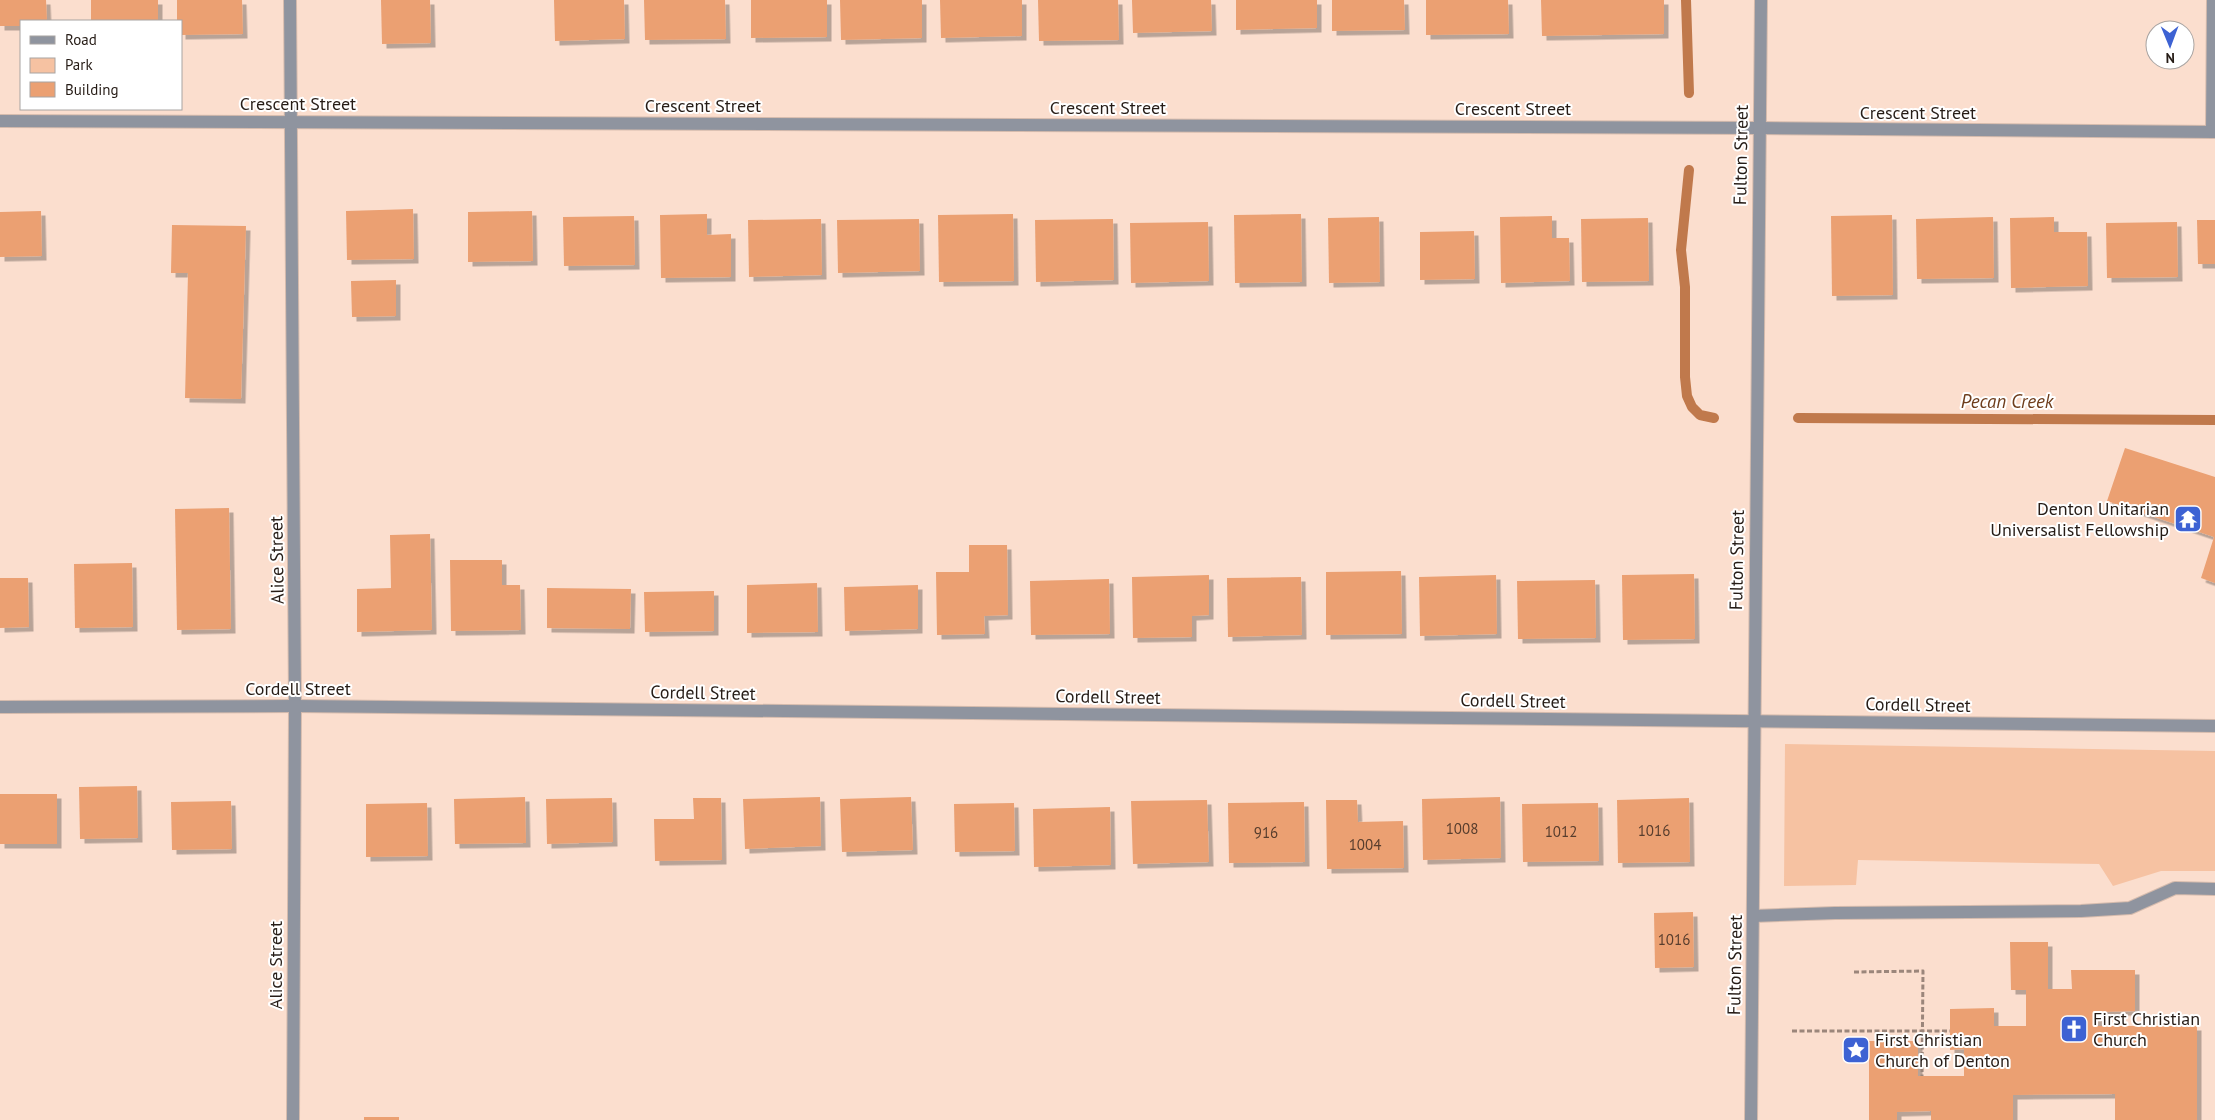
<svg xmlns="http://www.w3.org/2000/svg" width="2215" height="1120" viewBox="0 0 2215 1120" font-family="'PT Sans',sans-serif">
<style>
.green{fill:#f6c2a2}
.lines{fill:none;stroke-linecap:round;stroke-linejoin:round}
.stream{stroke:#c0794c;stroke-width:10}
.building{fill:#eba072;filter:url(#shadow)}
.service-casing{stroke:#d5bbad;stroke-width:14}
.minor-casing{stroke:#d5bbad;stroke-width:14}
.tertiary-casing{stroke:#d5bbad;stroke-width:14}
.path{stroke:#9b867b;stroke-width:3;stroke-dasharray:5 2.5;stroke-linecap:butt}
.service{stroke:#8f949f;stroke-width:12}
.minor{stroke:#8f949f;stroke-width:12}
.tertiary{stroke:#8f949f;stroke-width:12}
.labels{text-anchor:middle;stroke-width:4;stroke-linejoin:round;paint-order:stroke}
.number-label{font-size:15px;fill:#573d2d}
.street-label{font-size:18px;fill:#261c16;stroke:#fff}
.poi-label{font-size:18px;fill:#261c16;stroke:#fff;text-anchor:start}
.water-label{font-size:19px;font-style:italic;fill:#6e3d1c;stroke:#fff}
</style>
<defs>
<filter id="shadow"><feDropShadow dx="4.5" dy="4.5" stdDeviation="0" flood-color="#0004"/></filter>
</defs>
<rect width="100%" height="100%" fill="#fbdece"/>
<!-- green -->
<path class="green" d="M1785 744 2215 751V871H2161L2113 886 2099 864 1858 860 1856 885 1784 886Z"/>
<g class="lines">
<!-- stream -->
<g class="stream">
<path d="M1686 0 1689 93"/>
<path d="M1689 170 1681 250 1685 287V377L1687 396 1692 407 1700 415 1714 418"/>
<path d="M1798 418 2215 420"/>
</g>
</g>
<!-- building -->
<g class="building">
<path d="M0 0H46L47 21H21V26H0Z"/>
<rect x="91" y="0" width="67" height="21"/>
<path d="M177 0H242L243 34 181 35V21H177Z"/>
<path d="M381 0H430L431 43 382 44Z"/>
<path d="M554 0H624L625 39 555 41Z"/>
<path d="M644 0H725L726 39 645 40Z"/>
<path d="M751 0H827V37L751 38Z"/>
<path d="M840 0H922V38L841 40Z"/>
<path d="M940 0H1022V36L941 38Z"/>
<path d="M1038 0H1118L1119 40 1039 41Z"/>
<path d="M1132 0H1211L1212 31 1133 33Z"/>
<path d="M1236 0H1317V28L1236 30Z"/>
<path d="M1332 0H1404L1405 30 1332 31Z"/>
<path d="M1426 0H1508L1509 34 1426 35Z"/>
<path d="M1541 0H1664V34L1542 36Z"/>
<path d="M413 209 414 259 347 260 346 211Z"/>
<path d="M41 211 42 256 0 257V212Z"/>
<path d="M532 211 533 261 468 262V212Z"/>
<path d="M707 214V235L731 234V277L661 278 660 215Z"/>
<path d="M1013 214 1014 281 939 282 938 215Z"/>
<path d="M1301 214 1302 282 1235 283 1234 215Z"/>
<path d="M1892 215 1893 295 1832 296 1831 216Z"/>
<path d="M634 216 635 265 564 266 563 217Z"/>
<path d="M1552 216V238H1569L1570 281 1501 283 1500 217Z"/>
<path d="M1379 217 1380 282 1329 283 1328 218Z"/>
<path d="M1993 217 1994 278 1917 279 1916 219Z"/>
<path d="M2054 217V232H2087L2088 286 2011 288 2010 218Z"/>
<path d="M1648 218 1649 281 1582 282 1581 219Z"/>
<path d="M821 219 822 275 749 277 748 220Z"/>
<path d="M919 219 920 271 838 273 837 220Z"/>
<path d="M1113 219 1114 280 1036 282 1035 220Z"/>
<path d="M2197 220H2215V264H2198Z"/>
<path d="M1208 222 1209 281 1131 283 1130 223Z"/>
<path d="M2177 222 2178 277 2107 278 2106 223Z"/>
<path d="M172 225 246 226 241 399 185 398 188 273H171Z"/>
<path d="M1474 231 1475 279 1420 280V232Z"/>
<path d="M396 280V316L352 317 351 281Z"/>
<path d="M2125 448 2215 477V583L2201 578 2214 537 2107 501Z"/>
<path d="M229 508 231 629 177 630 175 509Z"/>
<path d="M430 534 432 630 357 632V589L391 588 390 535Z"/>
<path d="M969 545H1007L1008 615 984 616 985 634 937 635 936 572H969Z"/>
<path d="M450 560H502V585H520L521 630 451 631Z"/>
<path d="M132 563 133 627 75 628 74 564Z"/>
<path d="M1401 571 1402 634 1326 635V572Z"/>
<path d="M1694 574 1695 639 1623 640 1622 575Z"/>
<path d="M1209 575V615L1192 616V637L1133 638 1132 577Z"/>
<path d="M1496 575 1497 634 1420 636 1419 577Z"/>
<path d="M1301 577 1302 635 1228 637 1227 578Z"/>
<path d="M0 578H28L29 627 0 628Z"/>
<path d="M1109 579 1110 634 1031 635 1030 581Z"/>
<path d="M1595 580 1596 638 1518 639 1517 581Z"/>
<path d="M817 583 818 632 747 633V585Z"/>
<path d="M918 585V629L845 631 844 587Z"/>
<path d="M547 588 631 589 630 629 547 628Z"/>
<path d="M714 591V631L645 632 644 592Z"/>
<path d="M137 786 138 838 80 839 79 787Z"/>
<rect x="0" y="794" width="57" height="50"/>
<path d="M525 797 526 843 455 844 454 799Z"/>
<path d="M820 797 821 846 745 849 743 799Z"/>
<path d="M911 797 913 850 842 852 840 799Z"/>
<path d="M1500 797 1501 858 1423 860 1422 799Z"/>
<path d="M612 798 613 842 547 844 546 799Z"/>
<path d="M693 798H721L722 860 655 861 654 819H694Z"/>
<path d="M1689 798 1690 862 1618 863 1617 800Z"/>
<path d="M1207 800 1209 862 1133 864 1131 801Z"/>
<path d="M1326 800H1357L1358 822 1403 821 1404 868 1327 869Z"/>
<path d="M231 801 232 849 172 850 171 802Z"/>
<path d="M1304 802 1305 862 1229 863 1228 803Z"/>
<path d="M427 803 428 856 366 857V804Z"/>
<path d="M1014 803 1015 851 955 852 954 804Z"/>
<path d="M1598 803 1599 861 1523 862 1522 804Z"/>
<path d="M1110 807 1111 865 1034 867 1033 809Z"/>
<path d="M1693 912 1694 967 1655 968 1654 913Z"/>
<path d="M2010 942H2048V989H2072L2071 970H2135V1011L2098 1012V1026H2197V1120H2115V1094L2013 1095V1120H1931V1111L1897 1112V1120H1869V1041H1918V1076H1964V1049L1950 1050V1009L1994 1008V1026H2026V990H2011Z"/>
<rect x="364" y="1117" width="35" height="3"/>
</g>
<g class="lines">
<!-- service casing -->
<g class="service-casing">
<g id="service">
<path d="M2212 132 2213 0"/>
<path d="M1753 916 1835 913 2081 911 2130 908 2175 888 2215 889"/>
</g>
</g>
<!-- minor casing -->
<g class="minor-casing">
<g id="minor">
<path d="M290 0 295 706 293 1120"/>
<path d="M0 121 1759 128 2215 132"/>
<path d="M0 707 295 706 2215 726"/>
</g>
</g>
<!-- tertiary casing -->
<g class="tertiary-casing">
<path id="tertiary" d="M1751 1120 1761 0"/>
</g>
<!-- path -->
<g class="path">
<path d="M1854 972 1923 971 1922 1076"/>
<path d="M1792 1031H1950"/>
</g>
<!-- service -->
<use href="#service" class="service"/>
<!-- minor -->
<use href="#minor" class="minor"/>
<!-- tertiary -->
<use href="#tertiary" class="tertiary"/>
</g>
<!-- icons -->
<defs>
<g id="temple-square" transform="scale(1.4375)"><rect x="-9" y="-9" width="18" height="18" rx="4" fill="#3d62d3" stroke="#fff"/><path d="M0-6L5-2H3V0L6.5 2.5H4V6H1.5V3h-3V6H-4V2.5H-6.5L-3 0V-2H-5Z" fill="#fff"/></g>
<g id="church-square" transform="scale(1.4375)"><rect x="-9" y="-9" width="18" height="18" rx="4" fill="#3d62d3" stroke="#fff"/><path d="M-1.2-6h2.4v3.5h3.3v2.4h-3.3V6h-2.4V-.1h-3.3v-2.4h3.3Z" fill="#fff"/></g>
<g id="sight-square" transform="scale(1.4375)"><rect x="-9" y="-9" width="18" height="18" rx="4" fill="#3d62d3" stroke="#fff"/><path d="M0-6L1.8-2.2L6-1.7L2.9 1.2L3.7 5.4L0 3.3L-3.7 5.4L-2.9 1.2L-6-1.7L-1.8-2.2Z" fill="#fff"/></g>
</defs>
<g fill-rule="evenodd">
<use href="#temple-square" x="2188" y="519"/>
<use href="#church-square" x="2074" y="1029"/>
<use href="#sight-square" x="1856" y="1050"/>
</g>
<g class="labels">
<!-- number labels -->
<g class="number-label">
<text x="1462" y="834">1008</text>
<text x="1654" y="836">1016</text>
<text x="1561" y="837">1012</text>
<text x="1266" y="838">916</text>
<text x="1365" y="850">1004</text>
<text x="1674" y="945">1016</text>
</g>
<!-- street labels -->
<g class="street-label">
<text x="298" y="110">Crescent Street</text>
<text x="703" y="112">Crescent Street</text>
<text x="1108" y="114">Crescent Street</text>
<text x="1513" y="115">Crescent Street</text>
<text x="1918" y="119">Crescent Street</text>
<text transform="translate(1741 155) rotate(-89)" y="6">Fulton Street</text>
<text transform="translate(277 560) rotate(-91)" y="6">Alice Street</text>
<text transform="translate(1737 560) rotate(-89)" y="6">Fulton Street</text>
<text x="298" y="695">Cordell Street</text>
<text transform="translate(703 693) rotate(1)" y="6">Cordell Street</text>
<text transform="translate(1108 697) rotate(1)" y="6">Cordell Street</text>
<text transform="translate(1513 701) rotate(1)" y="6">Cordell Street</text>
<text transform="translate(1918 705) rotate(1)" y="6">Cordell Street</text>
<text transform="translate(276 965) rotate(-90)" y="6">Alice Street</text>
<text transform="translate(1735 965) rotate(-89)" y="6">Fulton Street</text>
</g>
<!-- poi labels -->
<g class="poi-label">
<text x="2169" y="515" text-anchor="end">Denton Unitarian<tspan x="2169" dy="21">Universalist Fellowship</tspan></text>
<text x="2093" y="1025">First Christian<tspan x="2093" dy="21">Church</tspan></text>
<text x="1875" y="1046">First Christian<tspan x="1875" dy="21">Church of Denton</tspan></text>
</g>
<!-- water labels -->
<g class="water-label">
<text x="2007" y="408">Pecan Creek</text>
</g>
</g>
<!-- legend -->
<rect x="20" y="20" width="162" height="90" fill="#ffffff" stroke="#a8a4a2"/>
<rect x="30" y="36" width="25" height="8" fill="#8f949f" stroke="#a8a4a2"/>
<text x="65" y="45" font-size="15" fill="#261c16">Road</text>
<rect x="30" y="58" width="25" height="15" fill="#f6c2a2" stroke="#a8a4a2"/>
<text x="65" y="70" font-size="15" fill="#261c16">Park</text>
<rect x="30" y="82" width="25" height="15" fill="#eba072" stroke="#a8a4a2"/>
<text x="65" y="95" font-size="15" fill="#261c16">Building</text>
<!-- north arrow -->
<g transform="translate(2170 45) rotate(179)"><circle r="24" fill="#ffffff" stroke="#a8a4a2"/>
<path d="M0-4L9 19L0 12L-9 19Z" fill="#3d62d3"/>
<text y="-8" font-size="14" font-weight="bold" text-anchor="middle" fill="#261c16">N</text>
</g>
</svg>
